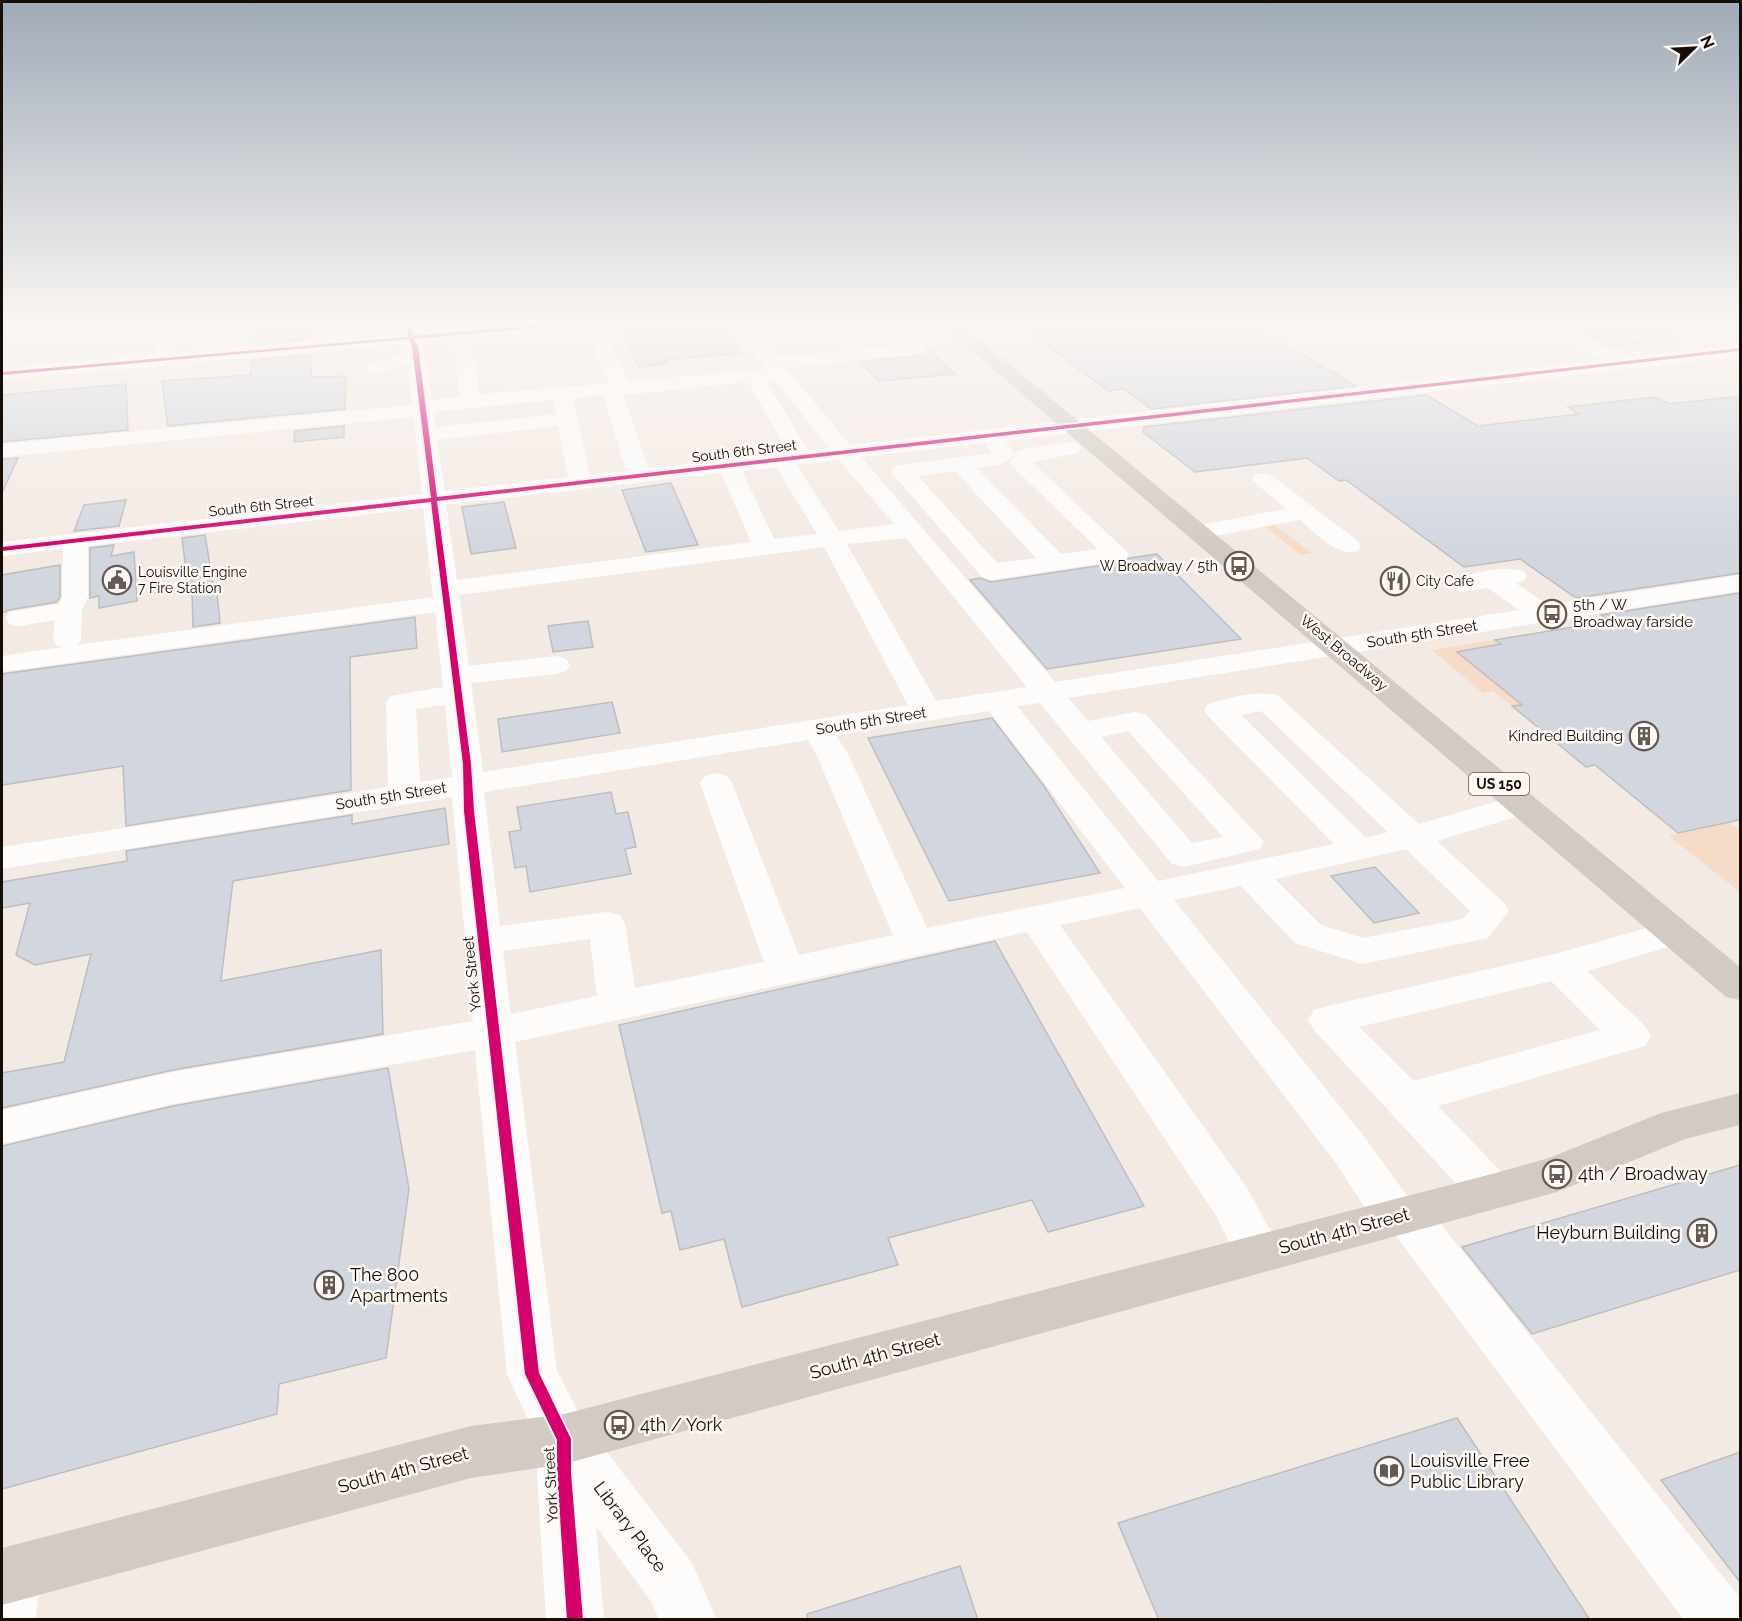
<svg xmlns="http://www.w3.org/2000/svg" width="1742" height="1621" viewBox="0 0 1742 1621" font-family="Raleway,sans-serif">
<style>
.green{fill:#f6dbc7}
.building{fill:#d2d6df;stroke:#bebdbf;stroke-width:1.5}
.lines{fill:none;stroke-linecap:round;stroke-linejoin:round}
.minor{fill:#fdfcfb;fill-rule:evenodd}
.major{fill:#d2cac3;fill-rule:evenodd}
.cycleway-casing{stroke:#fff9f5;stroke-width:4}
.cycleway{fill:#d6006c;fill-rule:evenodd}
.labels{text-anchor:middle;stroke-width:5;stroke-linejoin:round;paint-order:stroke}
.far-street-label{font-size:14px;fill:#160d06;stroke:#fff9f5}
.far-poi-label{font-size:14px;fill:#160d06;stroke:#fff9f5;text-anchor:start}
.shield{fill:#fff9f5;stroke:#5c544e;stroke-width:1.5}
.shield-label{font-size:14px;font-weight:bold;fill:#160d06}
.poi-label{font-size:15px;fill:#160d06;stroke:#fff9f5;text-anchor:start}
.street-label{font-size:15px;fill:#160d06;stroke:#fff9f5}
.near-poi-label{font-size:18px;fill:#160d06;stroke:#fff9f5;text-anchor:start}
.near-street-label{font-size:18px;fill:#160d06;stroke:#fff9f5}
</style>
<rect width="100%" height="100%" fill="#f4eae4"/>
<!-- green -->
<g class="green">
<path d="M1274 525 1312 553 1301 555 1264 526Z"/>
<path d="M1495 640 1501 644 1458 652 1522 705 1512 706 1493 691 1483 693 1432 650Z"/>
<path d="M1729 823 1740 829V892L1669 836Z"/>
</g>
<!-- building -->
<g class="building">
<path d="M259 321H310L308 339 255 344Z"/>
<path d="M720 321 741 353 665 360 667 364 639 367 623 330Z"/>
<path d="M833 321H896L902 327 850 333 834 328 831 325Z"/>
<path d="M1015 321H1244L1356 386 1151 409 1124 389 1108 391Z"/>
<path d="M1557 321H1675L1676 339 1610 346Z"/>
<path d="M929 350 955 374 879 381 861 362 925 355Z"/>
<path d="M310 355 312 377 346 376 345 409 168 426 162 381 250 375 252 360Z"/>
<path d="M126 384 128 430 2 442V395Z"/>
<path d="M1426 395 1478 426 1579 414 1568 407 1645 398 1655 397 1669 404 1740 396V573L1576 598 1520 559 1464 567 1346 480 1339 481 1307 458 1195 472 1143 432 1144 427Z"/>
<path d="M344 426V437L294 442 295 431Z"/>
<path d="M18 458 2 493V459Z"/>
<path d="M671 483 698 545 646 552 622 490Z"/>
<path d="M126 500 119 526 74 531 84 505Z"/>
<path d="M504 502 516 548 471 554 462 507Z"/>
<path d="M205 535 213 583H216L220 623 193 627 192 594 189 595 182 538Z"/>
<path d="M114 545 111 556 134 552 137 601 99 608V596L90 598V548Z"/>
<path d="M1157 554 1241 639 1047 669 970 580 980 578 991 582 1117 563 1126 561 1129 558Z"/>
<path d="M60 565V597L57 602 9 610 2 613V575Z"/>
<path d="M1740 593V820L1678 833 1595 765 1586 767 1512 706 1522 705 1457 652 1501 644 1495 640 1609 621 1601 615Z"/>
<path d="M415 617 417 648 350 657 351 790 126 826 123 766 2 785V674Z"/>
<path d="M588 621 593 647 553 652 548 626Z"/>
<path d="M612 702 620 733 502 752 498 719Z"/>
<path d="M992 718 1044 786 1100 873 949 901 868 738Z"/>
<path d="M611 792 616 814 628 812 636 847 625 849 631 874 530 892 526 866 515 868 509 832 521 830 517 807Z"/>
<path d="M445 808 449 844 233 881 221 981 381 950 383 1034 173 1070 2 1108V1073L64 1062 91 954 35 965 16 955 30 903 2 908V882L127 861 126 851 352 815V824Z"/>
<path d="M1375 867 1419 913 1374 923 1331 876Z"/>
<path d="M995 941 1144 1206 1048 1232 1032 1200 888 1238 898 1265 742 1307 724 1239 680 1250 671 1211 662 1213 619 1025Z"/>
<path d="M388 1068 409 1189 386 1358 279 1384 277 1414 2 1489V1146L173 1106Z"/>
<path d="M1740 1165V1270L1532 1334 1462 1247Z"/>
<path d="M1457 1418 1590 1620H1159L1118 1523Z"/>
<path d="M1740 1452V1582L1661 1480Z"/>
<path d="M960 1566 978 1620H808L807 1614Z"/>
</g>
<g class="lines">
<!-- minor -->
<g class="minor">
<path d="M165 321H183L173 353 400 333 399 321H417L418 332 540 321H620L611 339 614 352 629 381 766 369 728 321H746L777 358 903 345 897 340 850 345C833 341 814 339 808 321H831L828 325 833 330 850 335 954 323 960 324 963 328 960 332 916 338 927 349 925 353 786 368 850 445 1603 360 1532 325 1529 321H1552L1627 357 1740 345V356L1005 441 1015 453C1006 466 991 466 977 468L1061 554 1098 549 1009 463 1018 450 1070 442 1078 443 1081 448 1078 453 1032 462 1129 554 1126 559 1117 561 991 580 982 577 891 472 894 467 902 465 990 453 991 452 984 443 861 457 1055 682 1519 610 1488 588 1462 592 1453 589 1449 584 1453 579C1473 573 1502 565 1523 571L1527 576 1523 581 1516 583 1548 605 1740 575V591L1068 698 1088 721 1135 712 1146 715 1264 842 1259 849 1184 867 1172 864 1040 703 1017 706 1158 881 1334 844 1208 716 1204 710 1208 704C1229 698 1257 690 1277 695L1419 824 1523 794 1535 797 1539 804 1535 811 1437 841 1504 903 1509 911 1488 938 1362 964 1295 943 1241 886 1174 900 1366 1139 1407 1196 1423 1202 1740 1598V1620H1684L1396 1236 1380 1231 1336 1163 1140 908 1060 925 1247 1188 1283 1254 1277 1268 1260 1274 1243 1268 1215 1214 1027 932 515 1042 557 1371 583 1421 692 1563 717 1620H659L652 1603 596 1526 604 1620H546L537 1473 538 1441 507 1374 475 1050 173 1104 2 1144V1110L173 1072 473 1021 452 797 2 869V847L388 787 386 702 391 696 443 687 435 612 2 672V656L63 647 57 646 53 640 55 620 19 626 9 624 6 618 9 612 59 604 62 597 63 549 2 556V542L422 494 414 417 2 457V444L412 405 408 365 377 374 370 372 367 368 370 364 407 353 405 344 2 380V368L154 355ZM599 326C588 349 600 361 610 383L480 394 472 348 470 344H456L454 348 460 396 432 400 422 342ZM775 380 827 446 829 448 808 450 766 381ZM748 382 788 452 648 468 623 395ZM603 395 626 471 590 475 573 398ZM553 400 556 414 436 427 433 412ZM558 426 568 477 445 491 437 440ZM839 460 894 524 839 531 797 465ZM776 467 817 534 774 539 742 471ZM955 471 1036 558 997 563 918 476ZM721 473 751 542 457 580 446 505ZM423 508 433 597 77 645 81 640 82 610 88 597V546ZM906 538 1027 687 936 701 847 544ZM824 547 908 705 483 772 471 683 556 674 566 671 570 665 566 659 556 656 469 666 459 595ZM445 705 452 777 420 782 416 709ZM989 711 1125 888 927 928 849 756 836 735ZM1261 711 1388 832 1366 838 1241 715ZM1128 731 1223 837 1192 843 1101 737ZM808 740 817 756 893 935 799 955 732 783 727 776 716 773 705 776 700 783 764 962 635 988 625 924 620 915 607 912 500 926 484 792ZM1406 849 1470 911 1463 919 1363 938 1321 925 1275 879ZM590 939 597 996 511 1014 503 951Z"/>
<path d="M1728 321H1740V327L1731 325Z"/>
<path d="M1263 473 1271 475 1358 541 1361 546 1358 551C1336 557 1316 533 1300 520L1198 539 1189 537 1186 532 1189 527 1286 509 1252 480 1255 475Z"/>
<path d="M1675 920 1688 923 1693 932 1688 941 1587 971 1645 1026 1651 1036 1645 1046 1438 1106 1508 1179 1515 1192 1508 1205 1492 1210 1476 1205 1314 1030 1308 1020 1314 1010 1328 1006 1559 953ZM1551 981 1600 1030 1414 1081 1359 1027Z"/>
<path d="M15 1545 35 1553 43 1573 35 1620H2V1550Z"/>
</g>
<!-- major -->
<g class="major">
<path d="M937 321H957L1740 967V1000L1726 997Z"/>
<path d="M1740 1093V1125L1685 1139 1557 1192 564 1464 471 1478 2 1605V1548L471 1426 564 1414 1492 1174 1549 1158 1661 1113Z"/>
</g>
<!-- cycleway casing -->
<g class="cycleway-casing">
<path id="cycleway" d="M406 321H410L413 336 584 321H602L600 322 414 339 418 346 437 497 1740 348V351L437 501 471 764 474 811 539 1373 571 1439V1473L583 1620H567L557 1473V1440L525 1374 464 811 463 764 431 502 2 551V547L431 498 412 346 409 339 2 375V372L408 337Z"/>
</g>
<!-- cycleway -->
<use href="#cycleway" class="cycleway"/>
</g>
<!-- sky -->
<linearGradient id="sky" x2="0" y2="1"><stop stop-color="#9faab7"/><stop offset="0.59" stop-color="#faf6f3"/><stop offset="1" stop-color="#faf6f3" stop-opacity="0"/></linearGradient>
<rect width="1742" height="548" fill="url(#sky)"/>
<!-- icons -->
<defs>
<g id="bus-ring" transform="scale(1.5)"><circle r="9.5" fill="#fff9f5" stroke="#645a54" stroke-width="1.5"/><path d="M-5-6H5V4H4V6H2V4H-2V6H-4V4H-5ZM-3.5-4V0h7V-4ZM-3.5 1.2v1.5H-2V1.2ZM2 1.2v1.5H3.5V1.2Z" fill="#645a54"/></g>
<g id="civic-ring" transform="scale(1.5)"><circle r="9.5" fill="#fff9f5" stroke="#645a54" stroke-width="1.5"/><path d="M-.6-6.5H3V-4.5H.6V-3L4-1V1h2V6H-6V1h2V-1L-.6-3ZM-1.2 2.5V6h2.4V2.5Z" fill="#645a54"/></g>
<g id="restaurant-ring" transform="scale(1.5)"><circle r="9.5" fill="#fff9f5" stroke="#645a54" stroke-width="1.5"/><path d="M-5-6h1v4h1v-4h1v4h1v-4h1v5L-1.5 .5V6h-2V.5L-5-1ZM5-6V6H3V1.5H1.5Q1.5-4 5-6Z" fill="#645a54"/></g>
<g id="building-ring" transform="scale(1.5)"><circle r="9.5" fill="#fff9f5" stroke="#645a54" stroke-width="1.5"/><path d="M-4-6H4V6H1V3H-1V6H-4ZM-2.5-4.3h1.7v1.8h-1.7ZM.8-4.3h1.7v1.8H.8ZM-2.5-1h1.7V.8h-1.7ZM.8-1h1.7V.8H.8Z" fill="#645a54"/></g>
<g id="library-ring" transform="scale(1.5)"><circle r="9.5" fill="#fff9f5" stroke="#645a54" stroke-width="1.5"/><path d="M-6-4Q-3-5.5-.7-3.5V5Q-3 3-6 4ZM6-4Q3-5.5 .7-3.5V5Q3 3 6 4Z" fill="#645a54"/></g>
</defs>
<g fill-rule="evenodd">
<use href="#bus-ring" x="1239" y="566"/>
<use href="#civic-ring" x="117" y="580"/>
<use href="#restaurant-ring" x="1395" y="581"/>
<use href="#bus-ring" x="1552" y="614"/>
<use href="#building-ring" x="1644" y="736"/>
<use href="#bus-ring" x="1557" y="1174"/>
<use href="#building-ring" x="1702" y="1233"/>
<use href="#building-ring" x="329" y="1285"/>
<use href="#bus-ring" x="619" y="1425"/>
<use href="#library-ring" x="1389" y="1471"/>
</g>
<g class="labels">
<!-- far-street labels -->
<g class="far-street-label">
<text transform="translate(744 451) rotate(-7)" y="5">South 6th Street</text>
<text transform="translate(261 506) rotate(-6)" y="5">South 6th Street</text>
</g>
<!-- far-poi labels -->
<g class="far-poi-label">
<text x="1218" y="571" text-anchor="end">W Broadway / 5th</text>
<text x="138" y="577">Louisville Engine<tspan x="138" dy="16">7 Fire Station</tspan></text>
<text x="1416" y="586">City Cafe</text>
</g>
<!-- shield labels -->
<rect class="shield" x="1469" y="773" width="60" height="22" rx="4.5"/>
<g class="shield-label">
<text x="1499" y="789">US 150</text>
</g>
<!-- poi labels -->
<g class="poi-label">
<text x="1573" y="610">5th / W<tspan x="1573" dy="17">Broadway farside</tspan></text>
<text x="1623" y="741" text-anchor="end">Kindred Building</text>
</g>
<!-- street labels -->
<g class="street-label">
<text transform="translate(1422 634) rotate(-9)" y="5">South 5th Street</text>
<text transform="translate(1344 653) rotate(40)" y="5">West Broadway</text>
<text transform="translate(871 721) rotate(-9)" y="5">South 5th Street</text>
<text transform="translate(391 796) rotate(-9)" y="5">South 5th Street</text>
<text transform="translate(472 974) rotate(-96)" y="5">York Street</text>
<text transform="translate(551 1485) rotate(-93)" y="5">York Street</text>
</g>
<!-- near-poi labels -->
<g class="near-poi-label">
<text x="1578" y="1180">4th / Broadway</text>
<text x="1681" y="1239" text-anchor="end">Heyburn Building</text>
<text x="350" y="1281">The 800<tspan x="350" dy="21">Apartments</tspan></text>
<text x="640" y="1431">4th / York</text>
<text x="1410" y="1467">Louisville Free<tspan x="1410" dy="21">Public Library</tspan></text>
</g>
<!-- near-street labels -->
<g class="near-street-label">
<text transform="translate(1344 1231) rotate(-15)" y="6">South 4th Street</text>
<text transform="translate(875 1356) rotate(-15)" y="6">South 4th Street</text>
<text transform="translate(403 1470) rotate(-15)" y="6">South 4th Street</text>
<text transform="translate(630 1527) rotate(53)" y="6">Library Place</text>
</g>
</g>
<!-- border -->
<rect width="1742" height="1621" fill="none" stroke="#160d06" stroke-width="6"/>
<!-- north arrow -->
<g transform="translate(1694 48) rotate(66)" stroke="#fff9f5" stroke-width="4.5" paint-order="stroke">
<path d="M0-4.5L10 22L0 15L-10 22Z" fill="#160d06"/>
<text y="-9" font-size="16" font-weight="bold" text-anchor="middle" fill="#160d06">N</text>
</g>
</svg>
